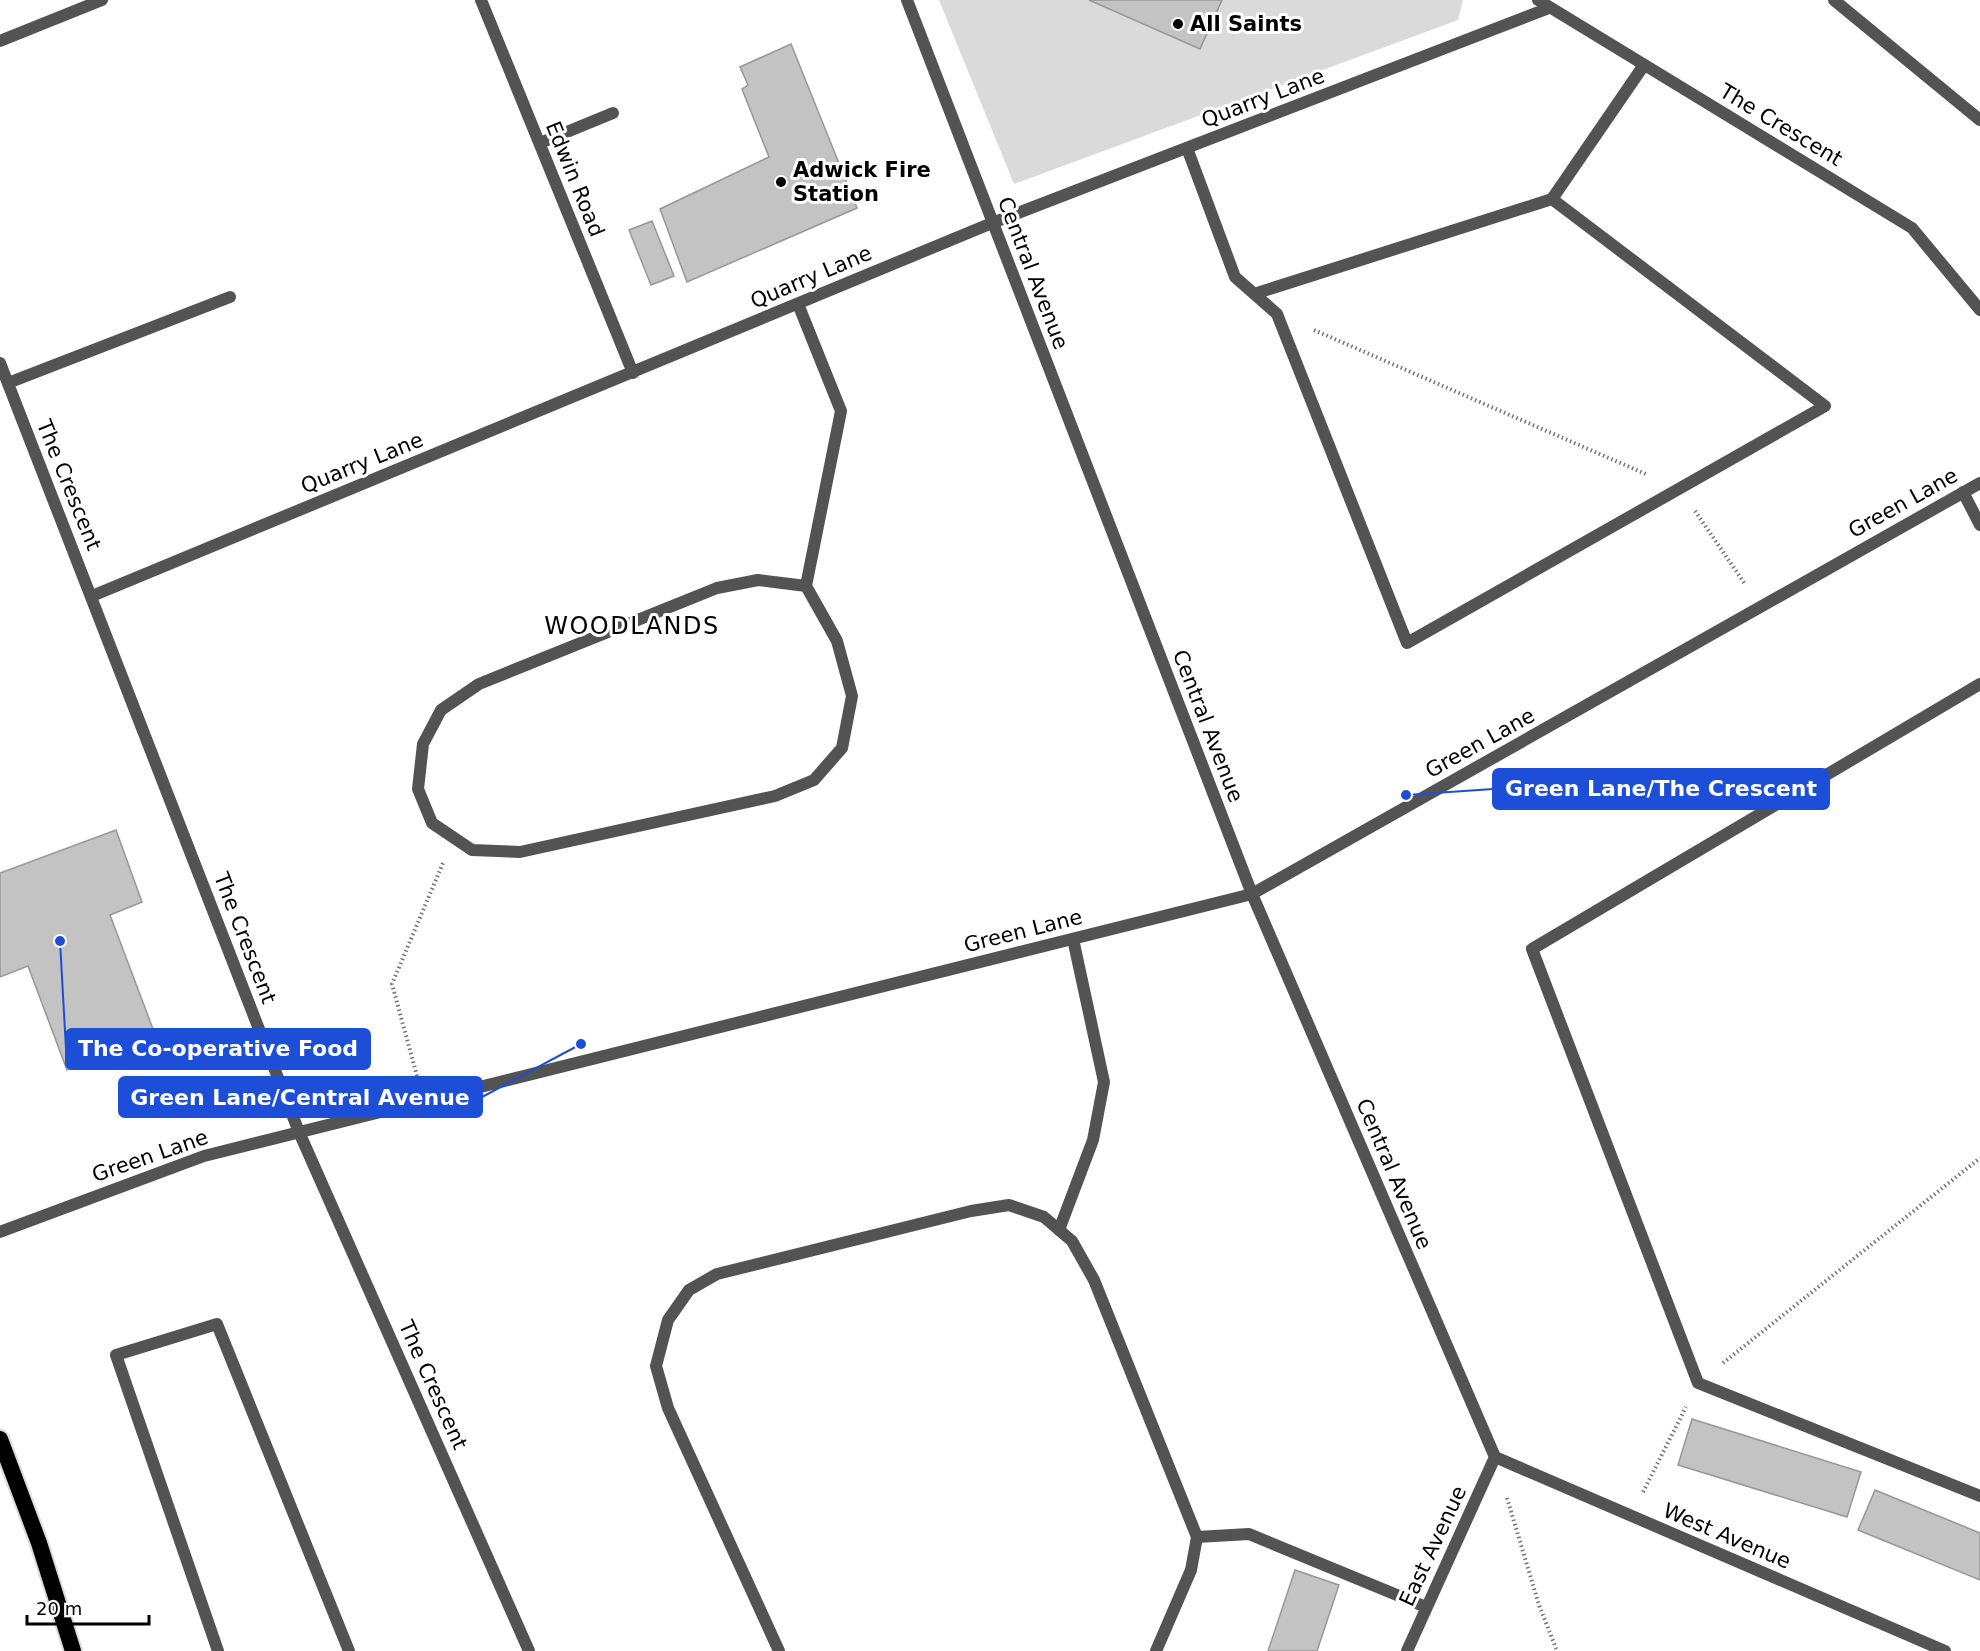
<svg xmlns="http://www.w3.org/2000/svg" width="1980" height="1651" viewBox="0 0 1980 1651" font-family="'DejaVu Sans',sans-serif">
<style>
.green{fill:#dadada}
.building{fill:#c3c3c3;stroke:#979797;stroke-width:1.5}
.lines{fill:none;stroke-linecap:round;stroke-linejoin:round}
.trunk-casing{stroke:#dbdbdb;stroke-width:20}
.path{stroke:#757575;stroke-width:4;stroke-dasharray:1.5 3;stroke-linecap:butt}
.service{stroke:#535353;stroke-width:12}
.minor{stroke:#535353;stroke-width:12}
.trunk{stroke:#000;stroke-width:16}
.poi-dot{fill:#000;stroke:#fff;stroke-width:2}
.labels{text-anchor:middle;stroke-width:6;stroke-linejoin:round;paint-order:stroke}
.poi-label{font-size:21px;font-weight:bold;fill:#000;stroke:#fff;text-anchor:start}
.street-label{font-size:21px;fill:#000;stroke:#fff}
.quarter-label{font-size:24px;letter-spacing:1.5px;fill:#000;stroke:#fff}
.leader{fill:none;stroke:#1d4ed8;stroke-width:2}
.callout-dot{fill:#1d4ed8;stroke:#fff;stroke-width:2}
.callout{fill:#1d4ed8;stroke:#1d4ed8;stroke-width:2}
.callout-label{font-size:22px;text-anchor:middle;font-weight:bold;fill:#fff}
</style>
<rect width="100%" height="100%" fill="#fff"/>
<!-- green -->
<path class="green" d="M939 0H1463L1458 20 1014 184Z"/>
<!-- building -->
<g class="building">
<path d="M1089 0H1222L1200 49Z"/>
<path d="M791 44 857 208 687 282 660 209 769 157 742 89 748 85 740 67Z"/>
<path d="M652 221 674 276 651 285 629 230Z"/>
<path d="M116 830 142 902 110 915 156 1037 67 1070 28 966 0 977V873Z"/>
<path d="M1692 1419 1861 1472 1847 1517 1678 1465Z"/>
<path d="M1875 1490 1980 1533V1580L1858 1530Z"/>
<path d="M1295 1570 1339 1585 1317 1651H1268Z"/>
</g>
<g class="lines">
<!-- trunk casing -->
<g class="trunk-casing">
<path id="trunk" d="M0 1439 39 1543 73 1651"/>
</g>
<!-- path -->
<g class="path">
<path d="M1314 330 1648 475"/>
<path d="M1695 511 1745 584"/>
<path d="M417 1076 392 984 443 863"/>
<path d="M1723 1363 1980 1158"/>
<path d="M1643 1492 1686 1407"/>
<path d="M1507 1498 1539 1605 1557 1651"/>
</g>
<!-- service -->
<g class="service">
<path d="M1834 0 1980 120"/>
<path d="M540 143 613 113"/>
<path d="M1187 148 1235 277 1277 314 1407 643 1825 406 1552 199 1254 294"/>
<path d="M1552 199 1644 65"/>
<path d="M798 304 841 411 806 586 837 641 852 696 842 748 814 780 775 796 520 852 472 850 432 823 418 789 423 744 441 710 479 684 717 588 758 580 806 586"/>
<path d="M8 383 230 297"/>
<path d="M1963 492 1980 525"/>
<path d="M1980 684 1532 949 1698 1383 1980 1496"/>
<path d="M1059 1230 1093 1140 1104 1082 1073 939"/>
<path d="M1197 1537 1249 1534 1426 1607"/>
<path d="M218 1651 116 1355 217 1324 349 1651"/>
<path d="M779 1651 668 1408 656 1366 668 1320 689 1290 717 1274 971 1211 1009 1205 1044 1217 1072 1241 1094 1280 1197 1537 1191 1570 1156 1651"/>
</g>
<!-- minor -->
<g class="minor">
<path d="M481 0 633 373"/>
<path d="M907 0 1252 894 1495 1457"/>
<path d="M1538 0 1912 228 1980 310"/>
<path d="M0 41 102 0"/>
<path d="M0 363 299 1132 529 1651"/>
<path d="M92 596 992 223 1549 8"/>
<path d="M0 1232 204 1156 1252 894 1980 483"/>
<path d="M1495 1457 1945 1651"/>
<path d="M1407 1651 1495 1457"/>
</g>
<!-- trunk -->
<use href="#trunk" class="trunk"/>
</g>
<!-- markers -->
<g class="poi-dot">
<circle cx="1178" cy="24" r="6"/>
<circle cx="781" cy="182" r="6"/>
</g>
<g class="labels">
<!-- poi labels -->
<g class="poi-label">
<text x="1190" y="31">All Saints</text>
<text x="793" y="177">Adwick Fire<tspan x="793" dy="24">Station</tspan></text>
</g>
<!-- street labels -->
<g class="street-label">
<text transform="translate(1263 98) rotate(-21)" y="7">Quarry Lane</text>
<text transform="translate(1781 125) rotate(31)" y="7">The Crescent</text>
<text transform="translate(575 179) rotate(68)" y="7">Edwin Road</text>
<text transform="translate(1033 273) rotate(69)" y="7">Central Avenue</text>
<text transform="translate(811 277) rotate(-23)" y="7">Quarry Lane</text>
<text transform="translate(362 463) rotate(-22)" y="7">Quarry Lane</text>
<text transform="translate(69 485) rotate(68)" y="7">The Crescent</text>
<text transform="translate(1903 503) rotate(-29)" y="7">Green Lane</text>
<text transform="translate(1208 726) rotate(69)" y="7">Central Avenue</text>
<text transform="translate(1480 743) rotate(-29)" y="7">Green Lane</text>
<text transform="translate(1023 931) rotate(-14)" y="7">Green Lane</text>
<text transform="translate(245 938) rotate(69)" y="7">The Crescent</text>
<text transform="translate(150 1156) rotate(-19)" y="7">Green Lane</text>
<text transform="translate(1394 1174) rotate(67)" y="7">Central Avenue</text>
<text transform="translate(433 1385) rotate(66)" y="7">The Crescent</text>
<text transform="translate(1727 1536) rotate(23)" y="7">West Avenue</text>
<text transform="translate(1433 1546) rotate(-65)" y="7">East Avenue</text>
</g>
<!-- quarter labels -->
<g class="quarter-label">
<text x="632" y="634">WOODLANDS</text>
</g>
</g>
<!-- callouts -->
<path class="leader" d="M1406 795L1493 789M60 941L66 1049M581 1044L482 1097"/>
<g class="callout-dot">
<circle cx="1406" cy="795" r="6"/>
<circle cx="60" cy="941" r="6"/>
<circle cx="581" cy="1044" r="6"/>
</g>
<g class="callout">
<rect x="1493" y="769" width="336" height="40" rx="6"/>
<rect x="66" y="1029" width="304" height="40" rx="6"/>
<rect x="119" y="1077" width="363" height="40" rx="6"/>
</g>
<g class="callout-label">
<text x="1661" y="796">Green Lane/The Crescent</text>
<text x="218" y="1056">The Co-operative Food</text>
<text x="300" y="1105">Green Lane/Central Avenue</text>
</g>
<!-- scale -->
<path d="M27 1615v9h122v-9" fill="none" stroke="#000000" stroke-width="3"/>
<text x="36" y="1615" font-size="18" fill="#000000" stroke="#ffffff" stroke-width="4.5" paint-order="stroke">20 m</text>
</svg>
